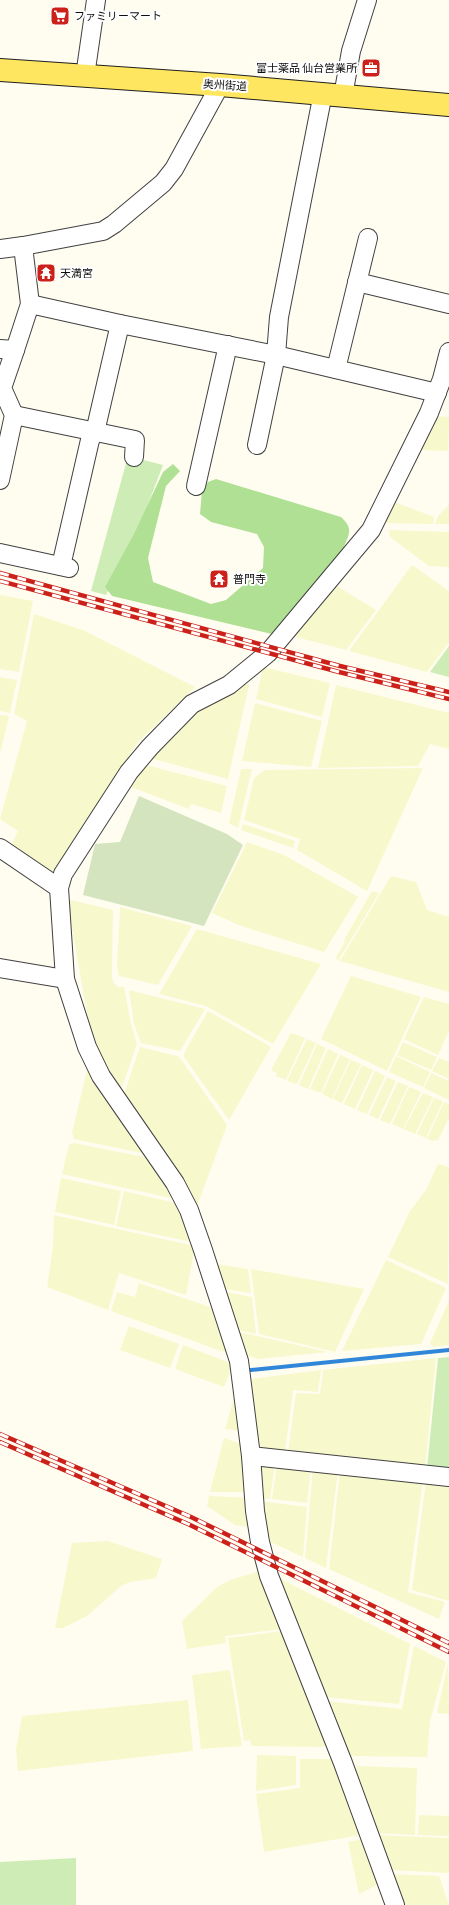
<svg xmlns="http://www.w3.org/2000/svg" width="449" height="1905" viewBox="0 0 449 1905" font-family="'Crimson Pro','Noto Sans JP',serif">
<style>
.farmland{fill:#f8f8cd}
.green{fill:#ceedb6}
.forest{fill:#afe093}
.cemetery{fill:#d4e4be}
.lines{fill:none;stroke-linecap:round;stroke-linejoin:round}
.stream{stroke:#3087d9;stroke-width:4}
.minor-casing{stroke:#414141;stroke-width:20}
.major-casing{stroke:#1f1f1f;stroke-width:24}
.minor{stroke:#fff;stroke-width:18}
.major{stroke:#ffe660;stroke-width:22}
.rail-casing{stroke:#cb211a;stroke-width:4.5}
.rail{stroke:#fff;stroke-width:3;stroke-dasharray:9;stroke-linecap:butt}
.labels{text-anchor:middle;stroke-width:4;stroke-linejoin:round;paint-order:stroke}
.poi-label{font-size:11px;fill:#0e0e0e;stroke:#fff;text-anchor:start}
.street-label{font-size:11px;fill:#0e0e0e;stroke:#fff}
</style>
<rect width="100%" height="100%" fill="#fffdf0"/>
<!-- farmland -->
<g class="farmland">
<path d="M435 416 449 417 448 451 419 450Z"/>
<path d="M392 501 434 517 433 524 384 523Z"/>
<path d="M449 505V524H435L438 516Z"/>
<path d="M389 530 449 532V567L429 566 390 537Z"/>
<path d="M412 565 449 591V642L427 672 349 651Z"/>
<path d="M335 585 376 610 346 650 292 636Z"/>
<path d="M0 595 33 601 19 672 0 669Z"/>
<path d="M34 614 83 630 195 687 138 742 51 875 10 848 18 831 0 819 27 721 14 714Z"/>
<path d="M263 667 330 683 322 717 256 699Z"/>
<path d="M0 677 17 680 10 713 0 711Z"/>
<path d="M246 684 249 685 228 779 150 758 189 718 207 703 230 694Z"/>
<path d="M336 685 449 713V749L430 744 418 766 318 768Z"/>
<path d="M255 703 322 721 311 767 242 761Z"/>
<path d="M0 715 9 716 0 754Z"/>
<path d="M146 765 227 786 221 813 191 804 189 809 131 787Z"/>
<path d="M423 768 367 891 297 850 300 839 244 820 254 778 265 770Z"/>
<path d="M241 769H252L238 828 229 823Z"/>
<path d="M243 824 295 841 293 848 241 830Z"/>
<path d="M247 842 284 855 358 897 324 952 241 926 212 913Z"/>
<path d="M391 876 416 882 427 910 449 917V992L340 961Z"/>
<path d="M372 891 379 893 338 961 336 957 345 942 344 940Z"/>
<path d="M67 899 113 910 112 976 113 982 118 987H124L131 1024 137 1044 120 1093 99 1058 93 1039 86 1008Z"/>
<path d="M120 907 192 926 158 985 119 976 117 965Z"/>
<path d="M197 929 321 964 273 1044 206 1006 159 994Z"/>
<path d="M351 976 421 997 387 1071 321 1039Z"/>
<path d="M129 990 205 1009 180 1051 141 1043 134 1024Z"/>
<path d="M424 997 449 1004V1031L438 1055 404 1039Z"/>
<path d="M208 1011 271 1047 229 1120 184 1057V1053Z"/>
<path d="M291 1033 305 1038 286 1080 276 1076 277 1073 271 1070Z"/>
<path d="M307 1039 316 1043 297 1084 287 1081Z"/>
<path d="M403 1042 437 1057 431 1070 397 1055Z"/>
<path d="M317 1044 326 1048 308 1089 299 1085Z"/>
<path d="M140 1047 177 1056 180 1058 227 1125 197 1206 123 1097Z"/>
<path d="M328 1049 338 1054 321 1093 310 1089Z"/>
<path d="M340 1055 350 1059 332 1099 322 1094Z"/>
<path d="M396 1056 430 1072 423 1087 389 1072Z"/>
<path d="M439 1058 449 1062V1079L432 1071Z"/>
<path d="M351 1060 361 1064 342 1103 333 1099Z"/>
<path d="M362 1065 373 1070 355 1109 344 1104Z"/>
<path d="M87 1070 146 1154 74 1139 72 1133Z"/>
<path d="M375 1071 385 1076 367 1114 357 1110Z"/>
<path d="M431 1073 449 1081V1100L424 1088Z"/>
<path d="M387 1077 396 1081 378 1119 369 1115Z"/>
<path d="M398 1082 408 1086 390 1124 380 1120Z"/>
<path d="M409 1087 421 1092 403 1129 392 1124Z"/>
<path d="M423 1093 433 1097 415 1134 404 1129Z"/>
<path d="M434 1098 443 1101 426 1138 417 1134Z"/>
<path d="M444 1102 449 1104V1118L438 1140 433 1141 427 1139Z"/>
<path d="M74 1143 149 1158 175 1199 62 1174 69 1145Z"/>
<path d="M438 1164 449 1167 448 1284 388 1257 410 1211 426 1190Z"/>
<path d="M61 1178 121 1191 114 1225 55 1212Z"/>
<path d="M124 1191 176 1203 192 1242 116 1226Z"/>
<path d="M54 1215 195 1246 186 1295 119 1273 108 1310 47 1287 53 1247Z"/>
<path d="M386 1260 446 1288 421 1344 342 1351Z"/>
<path d="M216 1264 248 1269 251 1293 224 1289Z"/>
<path d="M251 1269 364 1289 335 1352 259 1334Z"/>
<path d="M139 1283 216 1309 232 1355 111 1311 117 1292 135 1297Z"/>
<path d="M226 1292 252 1297 256 1334 238 1330Z"/>
<path d="M449 1301V1345L433 1347 430 1343Z"/>
<path d="M129 1326 179 1344 170 1368 120 1350Z"/>
<path d="M239 1332 328 1352 258 1359 246 1355Z"/>
<path d="M183 1345 233 1364 224 1387 175 1369Z"/>
<path d="M436 1358 425 1468 288 1454 296 1393 320 1394 323 1370Z"/>
<path d="M321 1370 318 1392 293 1390 285 1452 266 1450 258 1445 249 1379Z"/>
<path d="M236 1391 241 1431 225 1429Z"/>
<path d="M224 1438 242 1444 247 1492H210Z"/>
<path d="M275 1463 270 1499 260 1498 258 1464Z"/>
<path d="M277 1464 311 1467 307 1503 272 1499Z"/>
<path d="M313 1468 338 1471 326 1568 305 1558Z"/>
<path d="M340 1471 423 1480 408 1592 445 1602 439 1619 329 1569Z"/>
<path d="M426 1481 449 1483V1601L412 1590Z"/>
<path d="M209 1496 249 1498 254 1528 235 1525 207 1506Z"/>
<path d="M260 1501 307 1507 303 1557 268 1541Z"/>
<path d="M108 1541 162 1559 156 1578 130 1582 121 1586 87 1616 63 1628H55L72 1543Z"/>
<path d="M260 1571 282 1629 225 1636 226 1643 187 1649 182 1621 217 1587 230 1580Z"/>
<path d="M277 1577 410 1644 399 1704 323 1697Z"/>
<path d="M283 1631 328 1745 321 1747 252 1746 250 1740 244 1741 228 1638Z"/>
<path d="M414 1646 446 1662 430 1721 427 1757 347 1756 325 1701 402 1709Z"/>
<path d="M448 1663 449 1714 437 1713Z"/>
<path d="M230 1670 242 1746 201 1749 192 1675Z"/>
<path d="M188 1700 193 1751 18 1771 16 1749 22 1716Z"/>
<path d="M257 1755 296 1756V1785L256 1791Z"/>
<path d="M300 1759H333L361 1835 264 1852 256 1794 300 1788Z"/>
<path d="M356 1766 417 1768 415 1835 375 1833 353 1770Z"/>
<path d="M419 1815 449 1816V1836L418 1835Z"/>
<path d="M376 1835 449 1838V1873L389 1870Z"/>
<path d="M363 1839 379 1884 359 1894 348 1842Z"/>
<path d="M390 1874 439 1876 449 1905H402Z"/>
</g>
<!-- green -->
<g class="green">
<path d="M128 456 163 465 135 538 106 595 91 591Z"/>
<path d="M449 646V677L430 672Z"/>
<path d="M449 1357V1471L427 1468 438 1358Z"/>
<path d="M76 1858V1905H0V1862Z"/>
</g>
<!-- forest -->
<path class="forest" d="M173 464 180 471 166 486 148 558 153 582 211 604 226 600 263 568 264 547 257 534 211 522 200 514 202 491 208 482 216 479 341 517C354 529 349 534 343 549L272 634 112 596 105 587 134 534 163 472Z"/>
<!-- cemetery -->
<path class="cemetery" d="M139 796 227 834 243 845 204 926 83 895 95 844 120 842Z"/>
<g class="lines">
<!-- stream -->
<path class="stream" d="M251 1370 449 1350"/>
<!-- minor casing -->
<g class="minor-casing">
<g id="minor">
<path d="M85 76 96 0"/>
<path d="M343 96 351 51 367 0"/>
<path d="M0 249 23 246"/>
<path d="M357 282 449 304"/>
<path d="M30 304 120 324 276 355 437 393"/>
<path d="M0 349 15 350 30 304 23 246 103 231 114 224 163 183 174 169 220 85"/>
<path d="M336 369 368 238"/>
<path d="M14 415 135 440 134 457"/>
<path d="M257 445 276 355 279 317 323 93"/>
<path d="M0 480 14 415 2 388 15 350"/>
<path d="M196 486 228 345"/>
<path d="M0 553 69 568"/>
<path d="M61 566 90 440 95 432 120 324"/>
<path d="M0 848 59 888"/>
<path d="M0 968 65 979"/>
<path d="M251 1456 449 1477"/>
<path d="M395 1905 343 1763 269 1576 260 1542 255 1511 251 1456 239 1361 203 1250 189 1210 175 1183 101 1076 87 1047 65 979 59 888 63 874 129 772 150 747 192 704 229 685 268 653 371 530 429 413 442 379 449 352"/>
</g>
</g>
<!-- major casing -->
<g class="major-casing">
<path id="major" d="M0 70 220 85 449 105"/>
</g>
<!-- minor -->
<use href="#minor" class="minor"/>
<!-- major -->
<use href="#major" class="major"/>
<!-- rail casing -->
<g class="rail-casing">
<g id="rail">
<path d="M0 573 340 666 449 692"/>
<path d="M0 581 339 672 449 699"/>
<path d="M0 1434 191 1517 449 1643"/>
<path d="M0 1442 188 1524 449 1652"/>
</g>
</g>
<!-- rail -->
<use href="#rail" class="rail"/>
</g>
<!-- icons -->
<defs>
<g id="supermarket-square" transform="scale(1)"><rect x="-9" y="-9" width="18" height="18" rx="4" fill="#cb211a" stroke="#fff"/><path d="M-6-5.5h2.5l.6 2H6L4.5 2H-2.5L-4.4-4H-6ZM-1.5 3.2a1.3 1.3 0 1 0 .1 0ZM3 3.2a1.3 1.3 0 1 0 .1 0Z" fill="#fff"/></g>
<g id="office-square" transform="scale(1)"><rect x="-9" y="-9" width="18" height="18" rx="4" fill="#cb211a" stroke="#fff"/><path d="M-6-3h4V-5.5h4V-3h4V5H-6ZM-1-4.5V-3h2v-1.5ZM-6 0V1H6V0Z" fill="#fff"/></g>
<g id="temple-square" transform="scale(1)"><rect x="-9" y="-9" width="18" height="18" rx="4" fill="#cb211a" stroke="#fff"/><path d="M0-6L5-2H3V0L6.5 2.5H4V6H1.5V3h-3V6H-4V2.5H-6.5L-3 0V-2H-5Z" fill="#fff"/></g>
</defs>
<g fill-rule="evenodd">
<use href="#supermarket-square" x="60" y="16"/>
<use href="#office-square" x="371" y="68"/>
<use href="#temple-square" x="46" y="273"/>
<use href="#temple-square" x="219" y="579"/>
</g>
<g class="labels">
<!-- poi labels -->
<g class="poi-label">
<text x="74" y="20">ファミリーマート</text>
<text x="357" y="72" text-anchor="end">富士薬品 仙台営業所</text>
<text x="60" y="277">天満宮</text>
<text x="233" y="583">普門寺</text>
</g>
<!-- street labels -->
<g class="street-label">
<text transform="translate(225 85) rotate(4)" y="4">奥州街道</text>
</g>
</g>
</svg>
